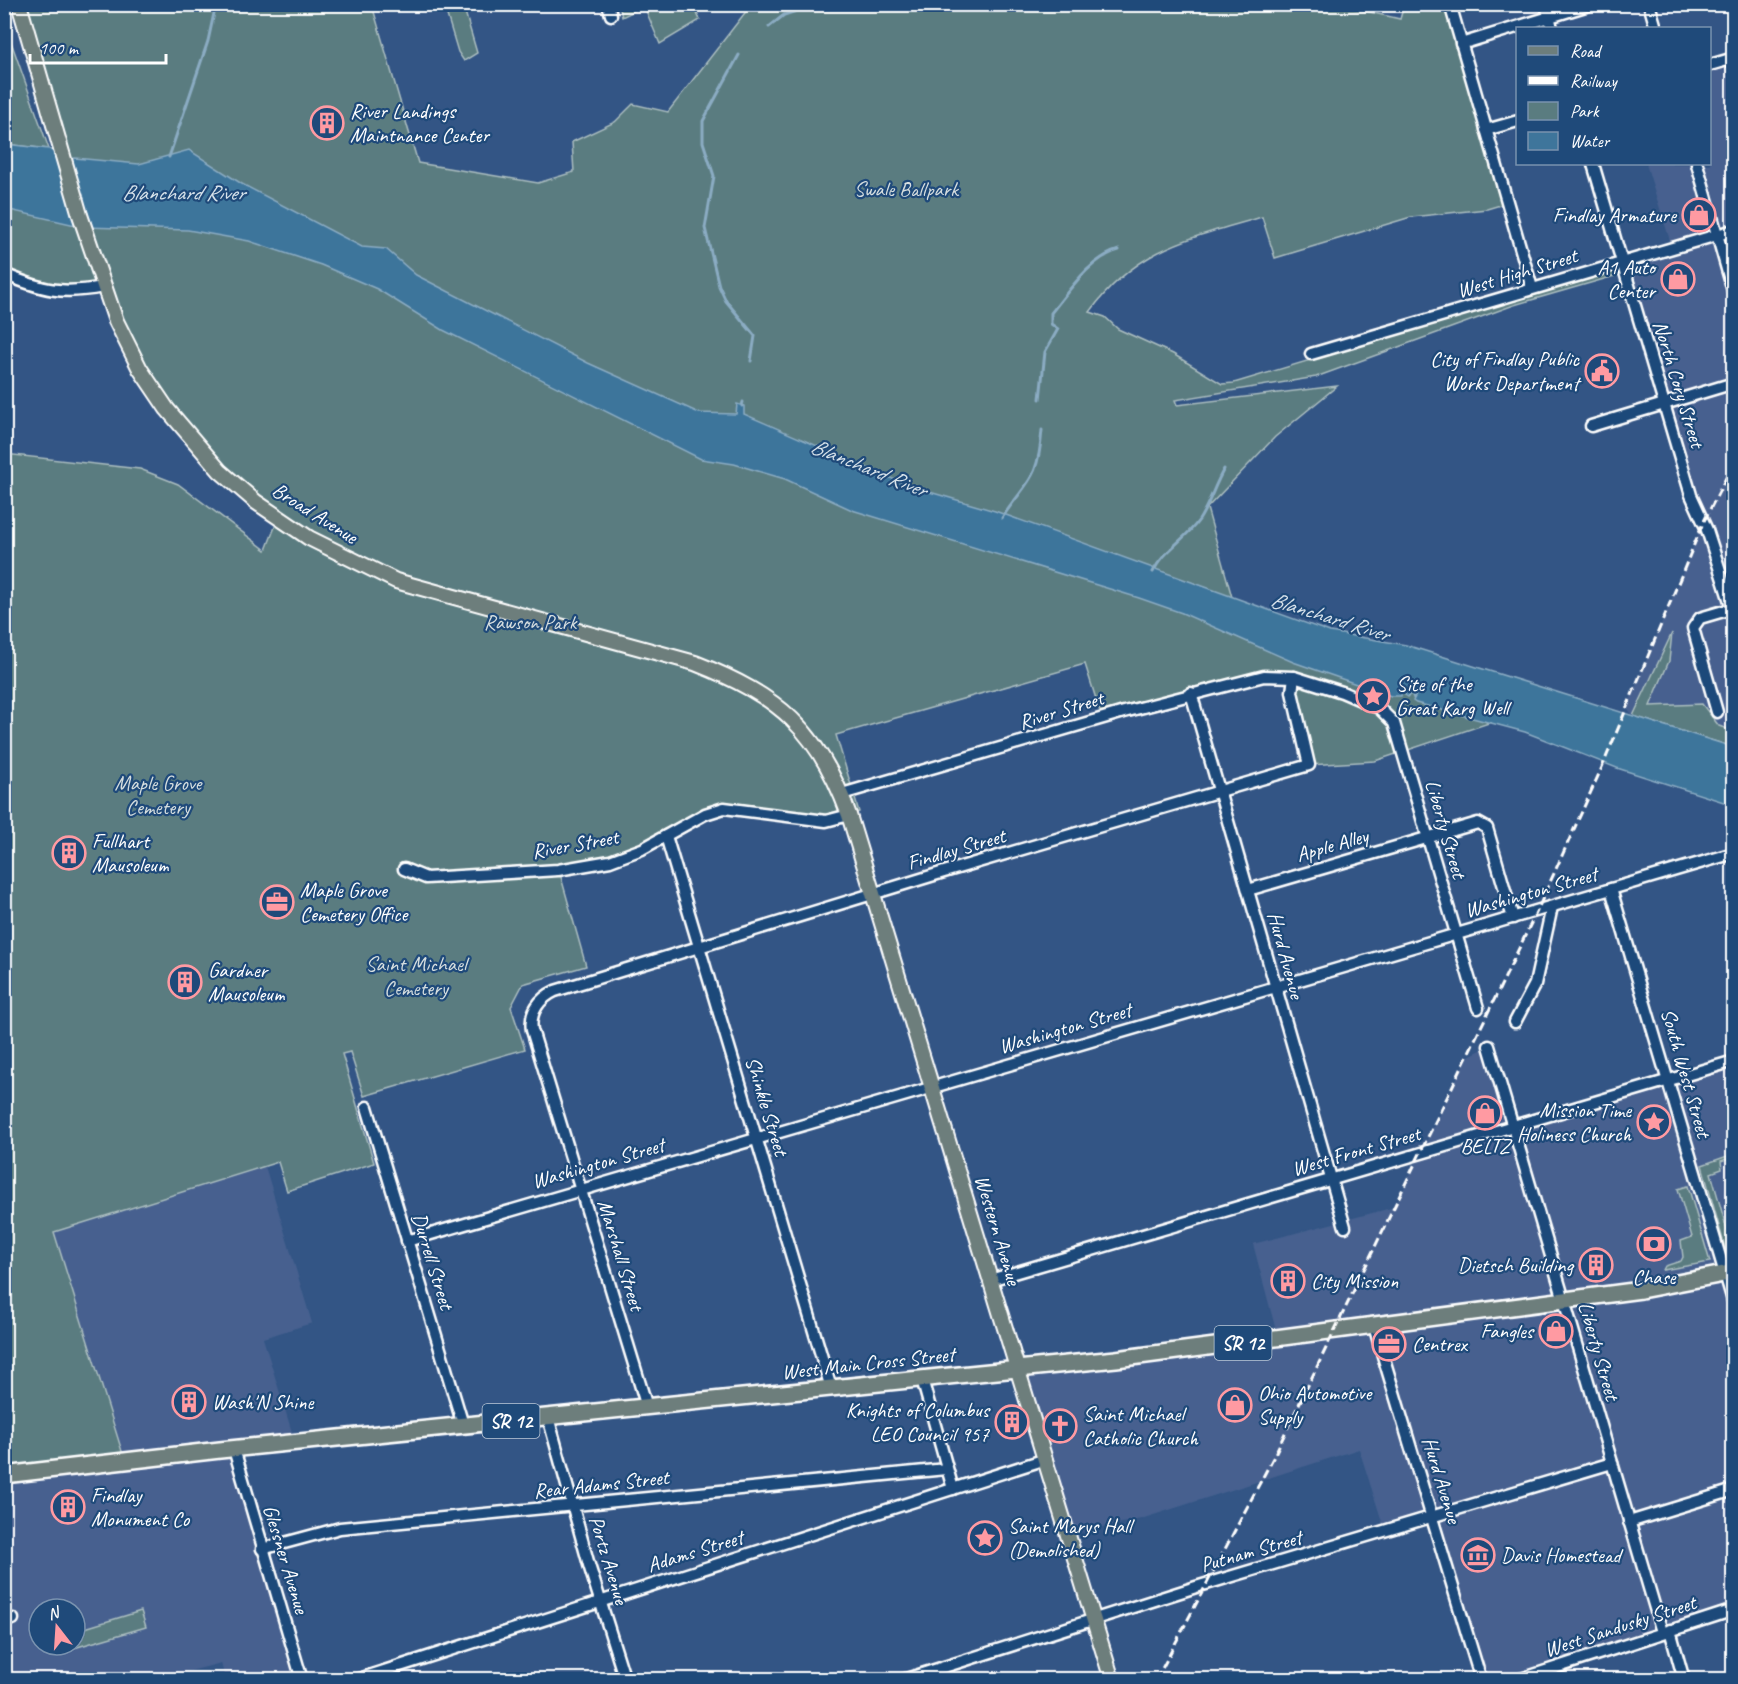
<svg xmlns="http://www.w3.org/2000/svg" width="1738" height="1684" viewBox="0 0 1738 1684" font-family="Caveat,sans-serif">
<style>
.built{fill:#46618f;fill-rule:evenodd}
.green{fill:#5a7c80;stroke:#acbec0;stroke-width:1.5}
.water{fill:#3e759b;stroke:#8bacc3;stroke-width:1.5}
.lines{fill:none;stroke-linecap:round;stroke-linejoin:round}
.stream{stroke:#8bacc3;stroke-width:3}
.minor-casing{stroke:#fff;stroke-width:15}
.major-casing{stroke:#fff;stroke-width:18}
.highway-casing{stroke:#fff;stroke-width:20}
.minor{stroke:#1f4a7a;stroke-width:10}
.major{stroke:#6d7e7c;stroke-width:14}
.highway{stroke:#6d7e7c;stroke-width:15}
.rail{stroke:#fff;stroke-width:3;stroke-dasharray:9 4.5;stroke-linecap:butt}
.labels{text-anchor:middle;stroke-width:4.5;stroke-linejoin:round;paint-order:stroke}
.shield{fill:#1f4a7a;stroke:#bcc9d7;stroke-width:1.5}
.shield-label{font-size:20px;font-weight:bold;fill:#fff}
.poi-label{font-size:21px;fill:#fff;stroke:#1f4a7a;text-anchor:start}
.park-label{font-size:21px;fill:#d6dedf;stroke:#1f4a7a}
.street-label{font-size:21px;fill:#fff;stroke:#1f4a7a}
.water-label{font-size:22px;font-style:italic;fill:#d8e3eb;stroke:#1f4a7a}
</style>
<rect width="100%" height="100%" fill="#335585"/>
<filter id="ink" filterUnits="userSpaceOnUse"><feTurbulence type="fractalNoise" baseFrequency=".0167" numOctaves="2"/><feDisplacementMap in="SourceGraphic" scale="12" xChannelSelector="R" yChannelSelector="G"/><feConvolveMatrix kernelMatrix="1 2 1 2 8 2 1 2 1" color-interpolation-filters="sRGB"/></filter>
<g filter="url(#ink)">
<!-- built -->
<g class="built">
<path d="M1733 58V747L1633 716 1627 707 1703 523 1622 262 1672 247 1646 164H1710V65Z"/>
<path d="M1489 1046 1513 1126 1733 1061V1611L1520 1679H1481L1433 1517 1385 1531 1359 1449 1141 1519 1069 1534 1018 1369 1278 1338 1253 1244 1395 1207 1467 1057Z"/>
<path d="M265 1166 312 1323 263 1338 295 1442 235 1449 302 1679H225L221 1663 160 1679H5L4 1475 125 1461 54 1232ZM39 1609H75V1645H39Z"/>
</g>
<!-- green -->
<g class="green">
<path d="M1335 4 1400 19 1404 5H1450L1507 203 1487 209 1411 217 1275 258 1262 217C1190 238 1136 248 1090 312L1105 317 1118 329 1173 354 1222 384 1234 383 1623 266 1625 273 1514 305 1316 377 1175 400 1177 405 1337 386 1275 437 1207 508 1232 597 1230 608 1489 723 1375 761 1309 765 1288 676 1102 718 1085 664 836 735 859 812 832 820 724 808 642 849 559 870 586 966 523 984 511 1007 525 1049 364 1096 350 1052 342 1054 374 1163 287 1191 278 1162 54 1232 125 1461 5 1475V454L140 469 178 484 266 550 278 519 201 451 151 387 103 287 74 292 5 273 4 174 70 180 19 5H372L418 163 538 183 574 172 572 142 615 122 633 104 668 112 751 5Z"/>
<path d="M444 5H463L477 53 464 61 458 52Z"/>
<path d="M619 5H693L700 20 660 44 644 6 622 17Z"/>
<path d="M4 22 49 149 5 144Z"/>
<path d="M1672 633 1669 661 1650 706 1702 704 1719 726 1733 731V747L1633 716Z"/>
<path d="M1733 1154V1157L1721 1161 1722 1169 1711 1173 1727 1230 1733 1229V1257L1726 1251 1702 1165Z"/>
<path d="M1688 1186 1710 1262 1663 1270 1665 1266 1681 1261 1683 1257 1681 1241 1692 1237 1678 1189Z"/>
<path d="M141 1611 146 1627 60 1652 58 1645H75V1631Z"/>
</g>
<!-- water -->
<path class="water" d="M5 144 49 149 65 160 75 158 139 164 189 150 242 184 362 247 386 249 416 275 588 363 699 413 736 414 737 404 744 406V414L909 486 995 511 1330 632 1406 645 1733 747V805L1617 768 1525 732 1416 703 1413 701 1417 693 1413 698 1411 693 1408 697 1405 695 1407 689 1402 688 1401 696H1391L1293 662 1182 613 1139 598 852 510 785 479 734 464 701 459 443 330 377 289 321 265 249 241 188 230 84 227 5 209Z"/>
<g class="lines">
<!-- stream -->
<g class="stream">
<path d="M769 27 784 15 818 4"/>
<path d="M739 55 703 121V142L714 176 705 228 719 286 726 301 755 336 751 361"/>
<path d="M169 157 208 41 216 4"/>
<path d="M1040 399 1045 352 1058 329 1051 324V313C1069 291 1090 258 1119 250"/>
<path d="M742 406 743 402"/>
<path d="M1002 518C1028 479 1038 482 1042 430"/>
<path d="M1153 572C1163 551 1186 539 1199 520 1210 503 1214 486 1224 469"/>
</g>
<!-- minor casing -->
<g class="minor-casing">
<g id="minor">
<path d="M608 4 611 15"/>
<path d="M1450 4 1532 288"/>
<path d="M1546 4 1552 28"/>
<path d="M1649 4 1656 28"/>
<path d="M1461 44 1592 4"/>
<path d="M1710 65 1734 58"/>
<path d="M1486 130 1518 121"/>
<path d="M1593 164 1691 495 1707 530 1734 614"/>
<path d="M1697 164 1734 294"/>
<path d="M4 274C42 290 62 295 103 287"/>
<path d="M1311 354 1734 230"/>
<path d="M1591 426 1734 383"/>
<path d="M1191 693 1345 1227"/>
<path d="M1717 712 1693 628 1700 618 1734 608"/>
<path d="M842 794 1124 712 1264 676 1294 677 1342 692 1379 708 1394 723 1478 1008"/>
<path d="M666 836 831 1388"/>
<path d="M404 869 426 878 558 870 610 861 642 849 705 814 724 808 826 821 849 815"/>
<path d="M1611 889 1734 1304"/>
<path d="M1248 890 1478 823 1487 828 1513 918"/>
<path d="M1515 1022 1535 984 1552 907"/>
<path d="M1489 1046 1662 1632"/>
<path d="M367 1107 463 1425"/>
<path d="M407 1241 1734 853"/>
<path d="M990 1280 1734 1061"/>
<path d="M1374 1326 1481 1680"/>
<path d="M922 1379 953 1489"/>
<path d="M647 1407 532 1030C529 1012 540 998 555 991L944 872 1309 765 1292 692 1294 677"/>
<path d="M548 1417 589 1565 625 1680"/>
<path d="M234 1449 302 1680"/>
<path d="M1629 1522 1734 1490"/>
<path d="M262 1549 340 1528 946 1469"/>
<path d="M4 1621 13 1619"/>
<path d="M1670 1630 1684 1680"/>
<path d="M356 1680 1046 1459"/>
<path d="M903 1680 1196 1587 1612 1463"/>
<path d="M1518 1680 1734 1610"/>
</g>
</g>
<!-- major casing -->
<g class="major-casing">
<path id="major" d="M19 4 80 215 116 321 140 369 167 409 220 471 256 502 309 538 396 581 695 663C779 696 818 729 849 815L1112 1680"/>
</g>
<!-- highway casing -->
<g class="highway-casing">
<path id="highway" d="M4 1475 220 1450 1116 1359 1641 1290 1734 1272"/>
</g>
<!-- minor -->
<use href="#minor" class="minor"/>
<!-- major -->
<use href="#major" class="major"/>
<!-- highway -->
<use href="#highway" class="highway"/>
<!-- rail -->
<path class="rail" d="M1156 1680 1273 1458 1537 911 1603 765 1703 523 1734 462"/>
</g>
</g>
<!-- icons -->
<defs>
<g id="building-ring" transform="scale(1.725)"><circle r="9.5" fill="#1f4a7a" stroke="#ff9aa2" stroke-width="1.5"/><path d="M-4-6H4V6H1V3H-1V6H-4ZM-2.5-4.3h1.7v1.8h-1.7ZM.8-4.3h1.7v1.8H.8ZM-2.5-1h1.7V.8h-1.7ZM.8-1h1.7V.8H.8Z" fill="#ff9aa2"/></g>
<g id="shop-ring" transform="scale(1.725)"><circle r="9.5" fill="#1f4a7a" stroke="#ff9aa2" stroke-width="1.5"/><path d="M-5-2.5h2.3a2.7 3.5 0 0 1 5.4 0H5L5.5 6h-11ZM-1.5-2.5h3a1.5 2.3 0 0 0-3 0Z" fill="#ff9aa2"/></g>
<g id="civic-ring" transform="scale(1.725)"><circle r="9.5" fill="#1f4a7a" stroke="#ff9aa2" stroke-width="1.5"/><path d="M-.6-6.5H3V-4.5H.6V-3L4-1V1h2V6H-6V1h2V-1L-.6-3ZM-1.2 2.5V6h2.4V2.5Z" fill="#ff9aa2"/></g>
<g id="sight-ring" transform="scale(1.725)"><circle r="9.5" fill="#1f4a7a" stroke="#ff9aa2" stroke-width="1.5"/><path d="M0-6L1.8-2.2L6-1.7L2.9 1.2L3.7 5.4L0 3.3L-3.7 5.4L-2.9 1.2L-6-1.7L-1.8-2.2Z" fill="#ff9aa2"/></g>
<g id="office-ring" transform="scale(1.725)"><circle r="9.5" fill="#1f4a7a" stroke="#ff9aa2" stroke-width="1.5"/><path d="M-6-3h4V-5.5h4V-3h4V5H-6ZM-1-4.5V-3h2v-1.5ZM-6 0V1H6V0Z" fill="#ff9aa2"/></g>
<g id="bank-ring" transform="scale(1.725)"><circle r="9.5" fill="#1f4a7a" stroke="#ff9aa2" stroke-width="1.5"/><path d="M-6-4H6V4H-6ZM0-2.3a2.3 2.3 0 1 0 0 4.6a2.3 2.3 0 1 0 0-4.6Z" fill="#ff9aa2"/></g>
<g id="church-ring" transform="scale(1.725)"><circle r="9.5" fill="#1f4a7a" stroke="#ff9aa2" stroke-width="1.5"/><path d="M-1.2-6h2.4v3.5h3.3v2.4h-3.3V6h-2.4V-.1h-3.3v-2.4h3.3Z" fill="#ff9aa2"/></g>
<g id="museum-ring" transform="scale(1.725)"><circle r="9.5" fill="#1f4a7a" stroke="#ff9aa2" stroke-width="1.5"/><path d="M0-6L6-3V-2H-6V-3ZM-5-1h2V3h-2ZM-1-1h2V3h-2ZM3-1h2V3H3ZM-6 4H6V6H-6Z" fill="#ff9aa2"/></g>
</defs>
<g fill-rule="evenodd">
<use href="#building-ring" x="327" y="123"/>
<use href="#shop-ring" x="1699" y="215"/>
<use href="#shop-ring" x="1678" y="279"/>
<use href="#civic-ring" x="1602" y="371"/>
<use href="#sight-ring" x="1373" y="696"/>
<use href="#building-ring" x="69" y="853"/>
<use href="#office-ring" x="277" y="902"/>
<use href="#building-ring" x="185" y="982"/>
<use href="#shop-ring" x="1485" y="1113"/>
<use href="#sight-ring" x="1654" y="1122"/>
<use href="#bank-ring" x="1654" y="1244"/>
<use href="#building-ring" x="1596" y="1265"/>
<use href="#building-ring" x="1288" y="1281"/>
<use href="#shop-ring" x="1556" y="1331"/>
<use href="#office-ring" x="1389" y="1344"/>
<use href="#building-ring" x="189" y="1402"/>
<use href="#shop-ring" x="1235" y="1405"/>
<use href="#building-ring" x="1012" y="1422"/>
<use href="#church-ring" x="1060" y="1426"/>
<use href="#building-ring" x="68" y="1507"/>
<use href="#sight-ring" x="985" y="1538"/>
<use href="#museum-ring" x="1478" y="1555"/>
</g>
<g class="labels">
<!-- shield labels -->
<g class="shield">
<rect x="1214.5" y="1326" width="57" height="34" rx="4.5"/>
<rect x="482.5" y="1404" width="57" height="34" rx="4.5"/>
</g>
<g class="shield-label">
<text x="1243" y="1350">SR 12</text>
<text x="511" y="1428">SR 12</text>
</g>
<!-- poi labels -->
<g class="poi-label">
<text x="350" y="118">River Landings<tspan x="350" dy="24">Maintnance Center</tspan></text>
<text x="1676" y="222" text-anchor="end">Findlay Armature</text>
<text x="1655" y="274" text-anchor="end">A1 Auto<tspan x="1655" dy="24">Center</tspan></text>
<text x="1579" y="366" text-anchor="end">City of Findlay Public<tspan x="1579" dy="24">Works Department</tspan></text>
<text x="1396" y="691">Site of the<tspan x="1396" dy="24">Great Karg Well</tspan></text>
<text x="92" y="848">Fullhart<tspan x="92" dy="24">Mausoleum</tspan></text>
<text x="300" y="897">Maple Grove<tspan x="300" dy="24">Cemetery Office</tspan></text>
<text x="208" y="977">Gardner<tspan x="208" dy="24">Mausoleum</tspan></text>
<text x="1631" y="1117" text-anchor="end">Mission Time<tspan x="1631" dy="24">Holiness Church</tspan></text>
<text x="1485" y="1153" text-anchor="middle">BELTZ</text>
<text x="1573" y="1272" text-anchor="end">Dietsch Building</text>
<text x="1654" y="1284" text-anchor="middle">Chase</text>
<text x="1311" y="1288">City Mission</text>
<text x="1533" y="1338" text-anchor="end">Fangles</text>
<text x="1412" y="1351">Centrex</text>
<text x="1258" y="1400">Ohio Automotive<tspan x="1258" dy="24">Supply</tspan></text>
<text x="212" y="1409">Wash'N Shine</text>
<text x="989" y="1417" text-anchor="end">Knights of Columbus<tspan x="989" dy="24">LEO Council 957</tspan></text>
<text x="1083" y="1421">Saint Michael<tspan x="1083" dy="24">Catholic Church</tspan></text>
<text x="91" y="1502">Findlay<tspan x="91" dy="24">Monument Co</tspan></text>
<text x="1008" y="1533">Saint Marys Hall<tspan x="1008" dy="24">(Demolished)</tspan></text>
<text x="1501" y="1562">Davis Homestead</text>
</g>
<!-- park labels -->
<g class="park-label">
<text x="906" y="196">Swale Ballpark</text>
<text x="530" y="629">Rawson Park</text>
<text x="158" y="790">Maple Grove<tspan x="158" dy="24">Cemetery</tspan></text>
<text x="416" y="971">Saint Michael<tspan x="416" dy="24">Cemetery</tspan></text>
</g>
<!-- street labels -->
<g class="street-label">
<text transform="translate(1517 273) rotate(-17)" y="7">West High Street</text>
<text transform="translate(1679 384) rotate(73)" y="7">North Cory Street</text>
<text transform="translate(315 513) rotate(32)" y="7">Broad Avenue</text>
<text transform="translate(1061 710) rotate(-17)" y="7">River Street</text>
<text transform="translate(1446 829) rotate(74)" y="7">Liberty Street</text>
<text transform="translate(575 844) rotate(-10)" y="7">River Street</text>
<text transform="translate(1332 845) rotate(-16)" y="7">Apple Alley</text>
<text transform="translate(956 849) rotate(-16)" y="7">Findlay Street</text>
<text transform="translate(1531 892) rotate(-16)" y="7">Washington Street</text>
<text transform="translate(1286 955) rotate(75)" y="7">Hurd Avenue</text>
<text transform="translate(1065 1028) rotate(-16)" y="7">Washington Street</text>
<text transform="translate(1686 1073) rotate(74)" y="7">South West Street</text>
<text transform="translate(767 1106) rotate(73)" y="7">Shinkle Street</text>
<text transform="translate(1356 1151) rotate(-16)" y="7">West Front Street</text>
<text transform="translate(598 1163) rotate(-16)" y="7">Washington Street</text>
<text transform="translate(998 1230) rotate(73)" y="7">Western Avenue</text>
<text transform="translate(621 1255) rotate(73)" y="7">Marshall Street</text>
<text transform="translate(433 1261) rotate(73)" y="7">Durrell Street</text>
<text transform="translate(1599 1351) rotate(74)" y="7">Liberty Street</text>
<text transform="translate(868 1363) rotate(-6)" y="7">West Main Cross Street</text>
<text transform="translate(1442 1480) rotate(73)" y="7">Hurd Avenue</text>
<text transform="translate(601 1484) rotate(-6)" y="7">Rear Adams Street</text>
<text transform="translate(695 1551) rotate(-17)" y="7">Adams Street</text>
<text transform="translate(1251 1551) rotate(-16)" y="7">Putnam Street</text>
<text transform="translate(286 1559) rotate(73)" y="7">Glessner Avenue</text>
<text transform="translate(609 1560) rotate(73)" y="7">Portz Avenue</text>
<text transform="translate(1620 1626) rotate(-18)" y="7">West Sandusky Street</text>
</g>
<!-- water labels -->
<g class="water-label">
<text x="183" y="200">Blanchard River</text>
<text transform="translate(869 467) rotate(22)" y="8">Blanchard River</text>
<text transform="translate(1330 616) rotate(17)" y="8">Blanchard River</text>
</g>
</g>
<!-- margin -->
<rect width="1738" height="1684" fill="none" stroke="#1f4a7a" stroke-width="24"/>
<rect x="12" y="12" width="1714" height="1660" fill="none" stroke="#fff" stroke-width="2" filter="url(#ink)"/>
<!-- legend -->
<rect x="1516" y="27" width="195" height="138" fill="#1f4a7a" stroke="#7992af" stroke-width="1.5"/>
<rect x="1528" y="46" width="30" height="9" fill="#6d7e7c" stroke="#7992af" stroke-width="1.5"/>
<text x="1570" y="57" font-size="18" fill="#ffffff">Road</text>
<rect x="1528" y="76" width="30" height="9" fill="#ffffff" stroke="#7992af" stroke-width="1.5"/>
<text x="1570" y="87" font-size="18" fill="#ffffff">Railway</text>
<rect x="1528" y="102" width="30" height="18" fill="#5a7c80" stroke="#7992af" stroke-width="1.5"/>
<text x="1570" y="117" font-size="18" fill="#ffffff">Park</text>
<rect x="1528" y="132" width="30" height="18" fill="#3e759b" stroke="#7992af" stroke-width="1.5"/>
<text x="1570" y="147" font-size="18" fill="#ffffff">Water</text>
<!-- north arrow -->
<g transform="translate(57 1627) rotate(343)"><circle r="28" fill="#1f4a7a" stroke="#7992af" stroke-width="1.5"/>
<path d="M0-4.5L10 22L0 15L-10 22Z" fill="#ff9aa2"/>
<text y="-9" font-size="16" font-weight="bold" text-anchor="middle" fill="#ffffff">N</text>
</g>
<!-- scale -->
<path d="M30 54v9h136v-9" fill="none" stroke="#ffffff" stroke-width="3"/>
<text x="39" y="54" font-size="18" fill="#ffffff" stroke="#1f4a7a" stroke-width="4.5" paint-order="stroke">100 m</text>
</svg>
